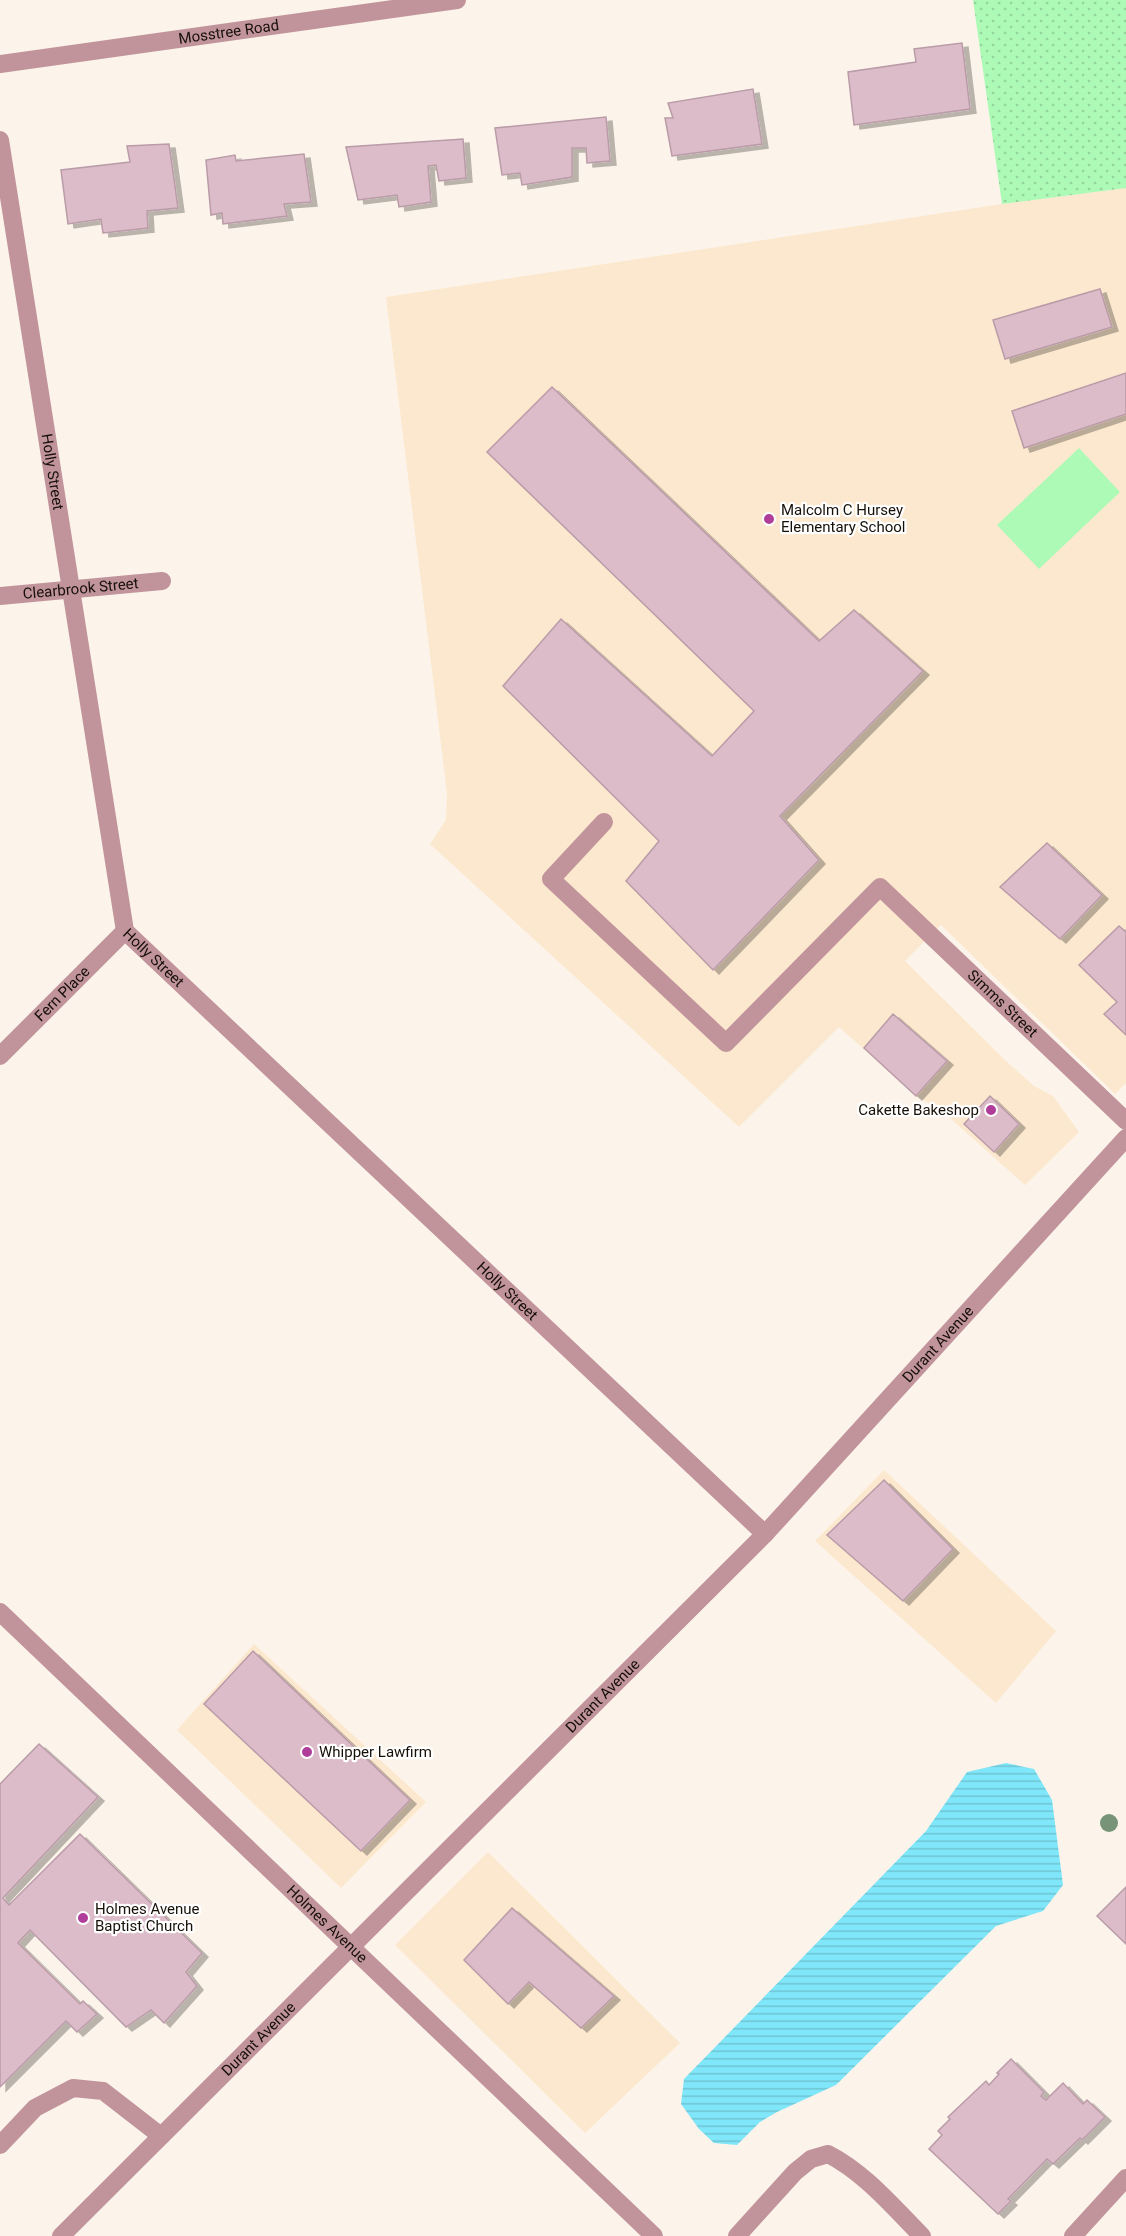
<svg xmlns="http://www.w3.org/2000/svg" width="1126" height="2236" viewBox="0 0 1126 2236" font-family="Roboto,sans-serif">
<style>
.built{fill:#fce8ce}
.green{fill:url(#green-dots)}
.pitch{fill:#adfab7}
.water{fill:url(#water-rules)}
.building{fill:#dcbcc9;stroke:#ba9ba8;stroke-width:1.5;filter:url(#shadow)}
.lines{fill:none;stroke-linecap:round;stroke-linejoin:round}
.minor{stroke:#c1949c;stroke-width:18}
.tree{fill:#779478}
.poi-dot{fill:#af3d99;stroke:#fff;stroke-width:2}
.labels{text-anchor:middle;stroke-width:4.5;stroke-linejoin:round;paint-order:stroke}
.street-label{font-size:15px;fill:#161007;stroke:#fff}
.poi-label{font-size:15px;fill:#161007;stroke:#fff;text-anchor:start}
</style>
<defs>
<pattern id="green-dots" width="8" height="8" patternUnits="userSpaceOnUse" patternTransform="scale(1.5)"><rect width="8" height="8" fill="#adfab7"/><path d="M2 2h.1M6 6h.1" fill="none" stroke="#94d59c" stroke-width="1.8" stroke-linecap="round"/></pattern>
<pattern id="water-rules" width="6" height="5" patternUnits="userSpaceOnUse" patternTransform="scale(1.5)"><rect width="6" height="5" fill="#80e6f9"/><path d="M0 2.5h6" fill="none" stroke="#6ec4d4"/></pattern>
<filter id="shadow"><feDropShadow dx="6" dy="4" stdDeviation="0" flood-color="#0004"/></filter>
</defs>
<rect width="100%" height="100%" fill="#fcf4ea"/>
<!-- built -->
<g class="built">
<path d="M1126 188V1083L1115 1094 941 925 905 961 1006 1061 1034 1086 1053 1096 1079 1132 1025 1185 942 1111 916 1096 839 1027 739 1127 430 844 446 820 447 793 386 297 1002 204Z"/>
<path d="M884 1470 1056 1631 996 1703 815 1541Z"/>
<path d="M254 1644 426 1802 341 1888 177 1730Z"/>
<path d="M488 1852 680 2043 585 2133 395 1945Z"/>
</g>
<!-- green -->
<path class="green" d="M973 0H1126V188L1002 204Z"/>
<!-- pitch -->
<path class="pitch" d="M1079 448 1120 492 1039 569 997 525Z"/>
<!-- water -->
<path class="water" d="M1006 1763 1034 1769 1052 1800 1063 1885 1043 1911 996 1926 836 2085 777 2112 760 2122 737 2145 714 2143 699 2129 681 2104 684 2079 926 1831 967 1772Z"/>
<!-- building -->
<g class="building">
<path d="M962 43 970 109 854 125 848 72 916 62 914 49Z"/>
<path d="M753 89 762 144 672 156 665 118H673L668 103Z"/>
<path d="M606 117 610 161 587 163 586 148H572V177L522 185 520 173 502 175 495 128Z"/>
<path d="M463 139 466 178 439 181 436 165 428 166 431 202 399 207 397 195 358 200 346 147Z"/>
<path d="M169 144 178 208 147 211 148 228 103 233 101 219 68 224 61 170 130 162 127 146Z"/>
<path d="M304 154 311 202 284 204 287 216 223 224 222 213 211 215 206 160 235 155 236 161Z"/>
<path d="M1100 289 1112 327 1005 359 993 320Z"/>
<path d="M1126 373V414L1024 448 1012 411Z"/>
<path d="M552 387 819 641 854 610 923 671 780 816 819 860 713 970 626 881 659 841 503 686 561 619 712 756 754 711 487 452Z"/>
<path d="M1047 843 1102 895 1060 939 1000 887Z"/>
<path d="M1119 926 1126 932V1035L1104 1014 1117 1002 1079 965Z"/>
<path d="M893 1014 947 1061 916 1096 864 1048Z"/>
<path d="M990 1096 1019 1124 994 1152 964 1124Z"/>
<path d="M884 1480 953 1549 903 1601 827 1535Z"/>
<path d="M253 1651 410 1800 361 1851 204 1704Z"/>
<path d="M39 1744 98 1797 3 1898 9 1905 80 1834 202 1953 186 1972 197 1986 164 2023 151 2010 126 2027 30 1930 18 1943 80 2004 83 2001 97 2014 77 2032 66 2021 0 2087V1784Z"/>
<path d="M1126 1887V1944L1097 1916Z"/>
<path d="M512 1908 614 1996 581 2028 529 1982 508 2004 464 1960Z"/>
<path d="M1011 2059 1044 2092 1041 2096 1046 2100 1063 2083 1083 2104 1087 2100 1105 2117 1082 2140 1080 2138 1053 2164 1047 2159 1008 2199 1011 2201 998 2214 929 2149 942 2135 938 2131 950 2119 948 2117 986 2081 989 2085 999 2074 997 2073Z"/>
</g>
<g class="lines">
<!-- minor -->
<g class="minor">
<path id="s1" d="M0 64 457 0"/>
<path id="s2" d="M0 140 125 931 765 1534"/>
<path id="s3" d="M0 596 162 581"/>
<path id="s4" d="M604 822 551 879 726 1043 880 887 1126 1121"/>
<path id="s5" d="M0 1056 125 931"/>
<path id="s6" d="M0 1612 654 2236"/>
<path d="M0 2145 35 2108 73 2088 103 2091 161 2136"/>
<path id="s7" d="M61 2236 765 1534 1126 1138"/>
<path d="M737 2236 795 2172 811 2159 828 2154C865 2173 893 2207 922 2236"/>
<path d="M1073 2236 1126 2178"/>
</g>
</g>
<!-- trees -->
<circle class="tree" cx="1109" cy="1823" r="9"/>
<!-- markers -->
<g class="poi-dot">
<circle cx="769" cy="519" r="6"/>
<circle cx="991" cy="1110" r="6"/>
<circle cx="307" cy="1752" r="6"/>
<circle cx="83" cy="1918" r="6"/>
</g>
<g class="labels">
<!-- street labels -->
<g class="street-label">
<text dy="5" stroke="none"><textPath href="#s1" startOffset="231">Mosstree Road</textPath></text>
<text dy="5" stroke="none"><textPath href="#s2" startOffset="336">Holly Street</textPath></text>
<text dy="5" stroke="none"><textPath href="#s3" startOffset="81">Clearbrook Street</textPath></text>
<text dy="5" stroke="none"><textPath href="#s2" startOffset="840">Holly Street</textPath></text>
<text dy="5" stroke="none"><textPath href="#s5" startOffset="88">Fern Place</textPath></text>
<text dy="5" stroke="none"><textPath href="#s4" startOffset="706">Simms Street</textPath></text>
<text dy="5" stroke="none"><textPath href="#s2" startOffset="1326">Holly Street</textPath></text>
<text dy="5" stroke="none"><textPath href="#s7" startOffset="1251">Durant Avenue</textPath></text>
<text dy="5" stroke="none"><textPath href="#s7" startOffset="765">Durant Avenue</textPath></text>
<text dy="5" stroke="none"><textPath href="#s6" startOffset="452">Holmes Avenue</textPath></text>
<text dy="5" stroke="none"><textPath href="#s7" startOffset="279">Durant Avenue</textPath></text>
</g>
<!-- poi labels -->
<g class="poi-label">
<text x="781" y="515">Malcolm C Hursey<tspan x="781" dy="17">Elementary School</tspan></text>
<text x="979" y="1115" text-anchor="end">Cakette Bakeshop</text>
<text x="319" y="1757">Whipper Lawfirm</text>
<text x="95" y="1914">Holmes Avenue<tspan x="95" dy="17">Baptist Church</tspan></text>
</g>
</g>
</svg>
